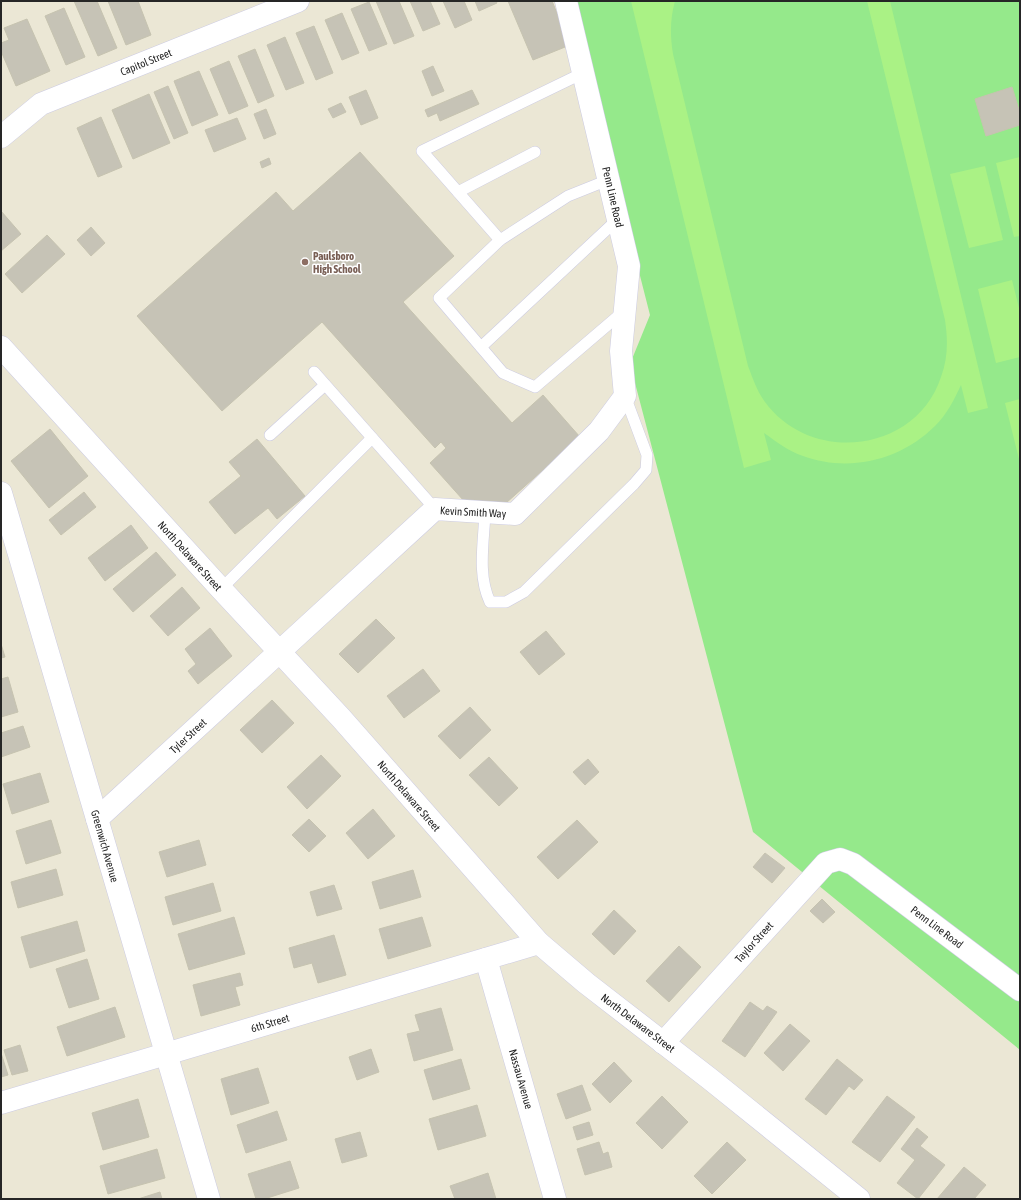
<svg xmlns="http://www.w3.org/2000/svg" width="1021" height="1200" viewBox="0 0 1021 1200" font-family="'Asap Condensed',sans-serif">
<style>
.green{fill:#95e98b}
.pitch{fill:#aaf285}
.building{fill:#c6c3b6;stroke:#c6c3b0}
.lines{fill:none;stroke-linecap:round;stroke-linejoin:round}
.service-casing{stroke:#cccbe2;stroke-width:12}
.minor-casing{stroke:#cccbe2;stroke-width:23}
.service{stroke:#fff;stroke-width:11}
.minor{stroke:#fff;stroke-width:22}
.education-dot{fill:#8d6e63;stroke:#fff;stroke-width:1.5}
.labels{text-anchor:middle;stroke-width:3;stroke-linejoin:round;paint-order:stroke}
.street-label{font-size:11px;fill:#262626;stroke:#fff}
.education-label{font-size:11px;font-weight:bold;fill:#785e54;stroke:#fff;text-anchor:start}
</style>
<rect width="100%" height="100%" fill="#ebe7d5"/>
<!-- green -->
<path class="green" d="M570 1H1020V1050L753 832 630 364 650 315Z"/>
<!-- pitch -->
<g class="pitch">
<path d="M631 1H675C670 19 670 35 673 54L748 366C753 379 757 391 765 402 811 465 916 453 941 377 948 358 948 340 945 320L867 1H890L988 408 968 413 961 385C954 400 947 414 935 426 901 460 849 473 803 456 788 451 777 442 764 433L771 460 744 468Z"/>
<path d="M1020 157V236L1014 237 996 163Z"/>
<path d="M985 166 1003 240 969 248 950 174Z"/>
<path d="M1012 280 1020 312V357L996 363 978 289Z"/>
<path d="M1020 399V463L1005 403Z"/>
</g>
<!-- building -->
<g class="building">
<path d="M74 1H97L117 48 98 56Z"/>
<path d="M108 1H138L151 35 126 45Z"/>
<path d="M376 1H399L414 36 394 44Z"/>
<path d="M410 1H430L440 24 423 31Z"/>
<path d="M443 1H464L472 20 455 28Z"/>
<path d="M475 1H496L497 3 479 11Z"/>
<path d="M508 1H552L570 45 533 60Z"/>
<path d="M369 2 387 44 369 51 351 9Z"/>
<path d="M64 8 85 57 66 65 45 16Z"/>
<path d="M342 13 359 53 342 60 325 20Z"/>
<path d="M27 19 50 71 16 86 1 51V43L9 40 4 28Z"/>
<path d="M314 26 333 73 316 80 296 33Z"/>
<path d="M285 37 304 83 286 90 267 45Z"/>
<path d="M255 49 274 96 258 103 238 56Z"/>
<path d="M229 61 248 106 229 114 210 69Z"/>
<path d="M433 66 444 91 432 96 422 71Z"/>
<path d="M199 71 218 115 192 126 174 81Z"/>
<path d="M168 86 188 133 174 139 154 92Z"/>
<path d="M1012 87 1020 113V125L986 136 975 99Z"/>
<path d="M366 90 378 118 361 125 349 97Z"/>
<path d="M472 90 479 104 440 121 437 113 428 117 425 110Z"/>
<path d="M149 94 170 143 133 159 112 110Z"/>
<path d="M341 103 346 112 333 118 328 109Z"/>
<path d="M266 109 276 134 264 139 254 114Z"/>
<path d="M101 117 122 167 98 177 77 128Z"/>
<path d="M237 118 246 139 214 152 205 130Z"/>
<path d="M360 152 454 256 403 302 512 423 543 395 580 437 506 503 464 501 430 463 446 448 441 442 435 448 322 322 222 411 137 316 276 192 293 211Z"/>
<path d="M269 158 271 164 262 168 260 162Z"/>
<path d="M1 211 21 234 1 251Z"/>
<path d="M91 227 105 243 91 256 77 240Z"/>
<path d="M47 235 65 254 22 293 5 274Z"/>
<path d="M50 429 88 476 49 508 11 461Z"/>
<path d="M257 439 305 496 277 519 268 508 235 534 209 502 241 476 229 462Z"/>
<path d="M84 492 96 507 61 535 49 520Z"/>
<path d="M131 525 148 548 105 581 88 558Z"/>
<path d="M156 552 176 575 133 612 113 589Z"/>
<path d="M182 587 200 608 168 636 150 616Z"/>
<path d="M376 619 395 638 358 673 339 654Z"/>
<path d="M210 628 232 656 198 684 188 671 196 664 185 649Z"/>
<path d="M546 631 565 654 539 675 520 652Z"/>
<path d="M1 644 5 657 1 658Z"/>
<path d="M423 669 440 691 404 718 387 696Z"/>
<path d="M8 677 18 712 1 717V679Z"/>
<path d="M272 700 294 723 262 753 240 730Z"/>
<path d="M470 707 491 730 460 759 438 736Z"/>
<path d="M23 726 30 747 1 757V733Z"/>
<path d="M321 755 341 776 307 809 287 787Z"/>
<path d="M489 757 518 788 499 806 469 775Z"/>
<path d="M588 759 599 772 585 785 573 772Z"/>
<path d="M40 773 49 802 12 814 3 784Z"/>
<path d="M373 809 395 836 368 859 346 833Z"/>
<path d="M309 819 326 836 309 852 292 835Z"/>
<path d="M51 820 61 853 26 864 16 831Z"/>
<path d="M577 820 598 842 558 879 537 857Z"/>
<path d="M199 840 206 865 167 877 159 852Z"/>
<path d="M765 853 785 868 772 883 753 867Z"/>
<path d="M56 869 63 895 18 908 11 882Z"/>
<path d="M413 870 421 897 380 909 372 882Z"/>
<path d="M213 883 221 911 173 925 165 897Z"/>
<path d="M334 885 342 909 317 916 310 892Z"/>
<path d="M822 899 835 912 823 923 810 911Z"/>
<path d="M614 910 636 931 614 955 592 934Z"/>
<path d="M234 917 245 954 189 970 178 934Z"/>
<path d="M422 917 431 946 388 959 379 929Z"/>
<path d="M77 921 85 951 30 968 21 937Z"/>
<path d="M334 935 346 975 318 983 312 963 294 968 289 948Z"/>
<path d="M679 946 701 967 669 1002 646 981Z"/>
<path d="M87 959 99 999 69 1008 56 969Z"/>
<path d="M240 973 243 985 235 987 240 1005 201 1016 193 985Z"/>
<path d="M750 1002 763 1011 767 1006 777 1012 745 1057 722 1041Z"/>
<path d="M115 1007 125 1037 67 1056 57 1027Z"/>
<path d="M441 1008 453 1050 414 1061 407 1034 420 1031 415 1015Z"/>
<path d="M790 1024 810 1041 783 1071 764 1053Z"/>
<path d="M20 1045 28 1071 12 1075 4 1050Z"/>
<path d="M371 1049 379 1072 357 1080 349 1057Z"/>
<path d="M1 1053 8 1075 1 1077Z"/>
<path d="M461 1059 470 1089 433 1100 424 1070Z"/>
<path d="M837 1059 863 1080 854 1090 849 1086 826 1115 805 1099Z"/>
<path d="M614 1062 632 1081 610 1103 592 1084Z"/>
<path d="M258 1068 269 1103 231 1115 221 1079Z"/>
<path d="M582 1085 591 1110 566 1119 557 1094Z"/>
<path d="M662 1096 688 1122 662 1149 636 1123Z"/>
<path d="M887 1096 915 1117 880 1162 852 1142Z"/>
<path d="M138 1099 149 1137 103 1150 92 1113Z"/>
<path d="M477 1105 486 1136 438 1150 429 1119Z"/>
<path d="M277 1111 287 1140 246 1153 237 1125Z"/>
<path d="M589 1122 593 1135 577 1140 573 1127Z"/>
<path d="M917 1128 928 1137 920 1146 945 1165 918 1199 897 1183 915 1160 901 1149Z"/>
<path d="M360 1132 367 1156 342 1163 335 1139Z"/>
<path d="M599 1142 603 1154 608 1152 612 1167 585 1175 577 1149Z"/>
<path d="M727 1142 746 1160 712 1194 694 1176Z"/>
<path d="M157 1149 165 1178 108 1194 100 1166Z"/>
<path d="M290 1161 299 1188 264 1199H256L248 1174Z"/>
<path d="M964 1167 986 1185 974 1199H937Z"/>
<path d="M488 1173 496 1199H455L450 1186Z"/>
<path d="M160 1192 162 1199H138Z"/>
</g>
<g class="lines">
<!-- service casing -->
<g class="service-casing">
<g id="service">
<path d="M583 73 422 151 500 240 439 298 503 373 535 387 624 311"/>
<path d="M458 192 535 152"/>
<path d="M500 240 568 196 608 180"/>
<path d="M481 347 618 219"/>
<path d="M314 372 435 509"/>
<path d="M270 435 325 385"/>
<path d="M485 512C484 541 477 575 490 602H506L524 592 634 484 646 470 647 455 625 396"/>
<path d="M221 589 372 438"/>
</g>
</g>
<!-- minor casing -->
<g class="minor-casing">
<g id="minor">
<path d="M1 137 41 104 298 1"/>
<path d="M1 347 221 589 341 718 539 943 586 983 710 1079 859 1199"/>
<path d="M1 493 209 1199"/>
<path d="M97 819 435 509 515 514 599 431 625 396 621 351 629 266 566 1"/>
<path d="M486 959 555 1199"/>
<path d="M663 1043 826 863 840 859 853 864 1020 990"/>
<path d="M1 1103 539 943"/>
</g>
</g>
<!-- service -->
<use href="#service" class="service"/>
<!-- minor -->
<use href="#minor" class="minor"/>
</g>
<!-- markers -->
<circle class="education-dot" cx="305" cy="262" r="4"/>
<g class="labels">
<!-- street labels -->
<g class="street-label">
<text transform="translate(146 62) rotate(-22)" y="4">Capitol Street</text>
<text transform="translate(613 197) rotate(77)" y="4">Penn Line Road</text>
<text transform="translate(473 512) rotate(3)" y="4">Kevin Smith Way</text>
<text transform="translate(190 556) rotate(48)" y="4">North Delaware Street</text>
<text transform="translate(188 736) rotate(-43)" y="4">Tyler Street</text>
<text transform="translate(409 796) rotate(49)" y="4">North Delaware Street</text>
<text transform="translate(105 846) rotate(74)" y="4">Greenwich Avenue</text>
<text transform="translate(937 927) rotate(37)" y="4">Penn Line Road</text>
<text transform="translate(754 942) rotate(-48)" y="4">Taylor Street</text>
<text transform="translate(270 1023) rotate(-17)" y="4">6th Street</text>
<text transform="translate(638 1023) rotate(37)" y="4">North Delaware Street</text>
<text transform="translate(521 1079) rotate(74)" y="4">Nassau Avenue</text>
</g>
<!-- education labels -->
<g class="education-label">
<text x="313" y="260">Paulsboro<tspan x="313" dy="13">High School</tspan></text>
</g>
</g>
<!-- border -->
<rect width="1021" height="1200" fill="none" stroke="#262626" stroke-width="4"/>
</svg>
